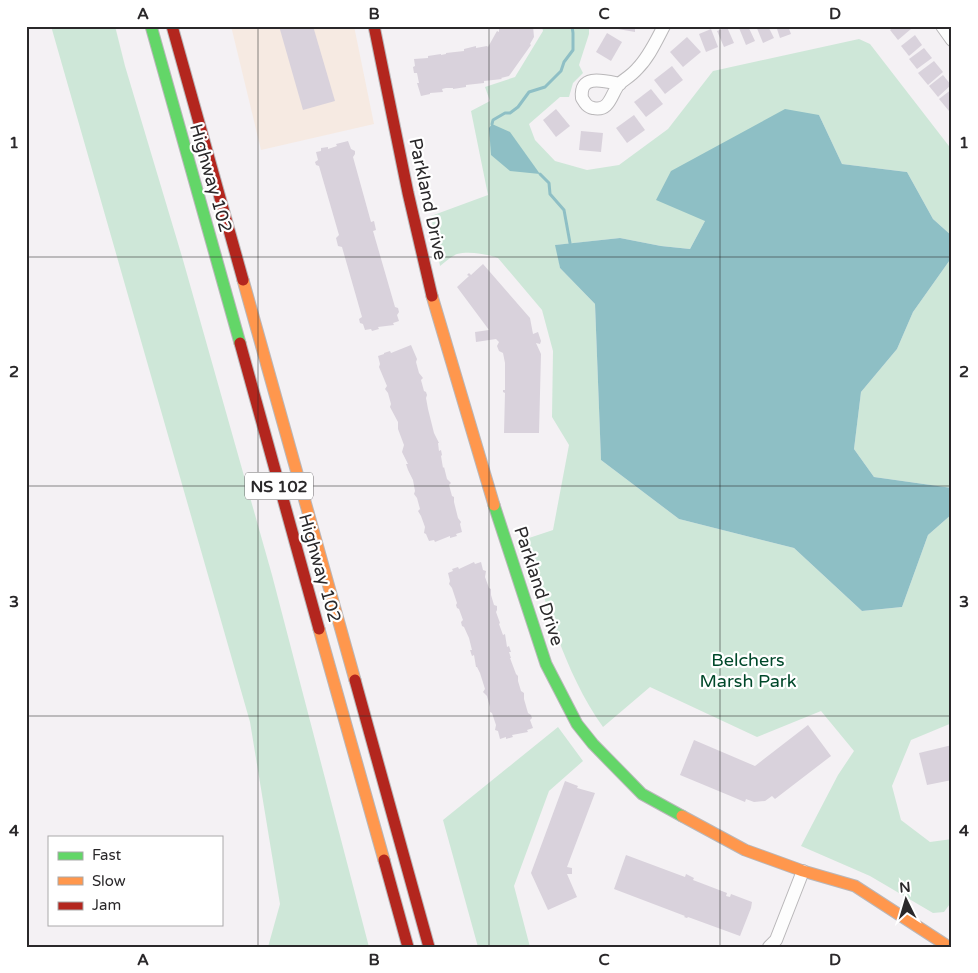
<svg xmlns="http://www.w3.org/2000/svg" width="978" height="973" viewBox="0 0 978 973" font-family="'Varela Round',sans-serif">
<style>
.commercial{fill:#f6eae2}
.green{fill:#cee7d8}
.water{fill:#8ebfc5}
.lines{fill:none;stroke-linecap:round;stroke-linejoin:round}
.stream{stroke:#8ebfc5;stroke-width:3}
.building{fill:#d9d2dc}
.street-casing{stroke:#b9b7b9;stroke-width:14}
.fast-casing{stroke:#b9b7b9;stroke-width:13}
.slow-casing{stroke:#b9b7b9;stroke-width:13}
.jam-casing{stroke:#b9b7b9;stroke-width:13}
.street{stroke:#fdfdfd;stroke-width:12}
.fast{stroke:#63d668;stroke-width:11}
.slow{stroke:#ff974d;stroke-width:11}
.jam{stroke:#b3261e;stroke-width:11}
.grid{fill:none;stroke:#2a282a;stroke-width:1;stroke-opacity:0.55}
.labels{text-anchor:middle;stroke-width:4.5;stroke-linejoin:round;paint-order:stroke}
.shield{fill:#fff;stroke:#6a686a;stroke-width:1}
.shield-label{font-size:16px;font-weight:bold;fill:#2a282a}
.street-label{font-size:18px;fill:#2a282a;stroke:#fff}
.park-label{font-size:18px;fill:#00482a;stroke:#fff}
.neatline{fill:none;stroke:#2a282a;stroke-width:2}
.grid-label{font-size:16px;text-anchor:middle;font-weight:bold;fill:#2a282a}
</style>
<rect width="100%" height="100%" fill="#f4f1f4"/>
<!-- commercial -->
<path class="commercial" d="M231 26H354L374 124 261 150Z"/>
<!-- green -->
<g class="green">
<path d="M51 26H115L125 66 183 260 272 575 369 947H268L280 904 250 722Z"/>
<path d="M542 26H589V34L579 65 583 73 573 83 569 97H560L529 124 535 140 555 161 587 170 619 165 668 129 713 71 859 39 870 44 952 150V236L933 219 907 172 842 164 819 115 705 221 690 249 661 246 620 238 556 245 560 268 595 304 601 460 679 519 794 548 862 611 902 607 928 535 952 514V723L911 740 892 786 901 820 930 842 952 839V901L944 912 933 913 870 876 801 846 838 775 854 751 821 711 757 737 650 687 603 727C563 670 547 605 526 539L553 530 569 445 552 417 553 351 542 310 498 258C487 254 469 251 457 254 452 256 445 262 440 266L431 216 488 195 471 111 490 101 485 87 515 77 543 31Z"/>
<path d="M952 257V488L874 477 854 449 861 392 897 349 913 312Z"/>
<path d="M558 727 583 761 549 791 514 886 530 947H478L443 820Z"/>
</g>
<!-- water -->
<g class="water">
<path d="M785 109 819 115 842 164 907 172 933 219 952 236V257L913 312 897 349 861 392 854 449 874 477 952 488V514L928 535 902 607 862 611 794 548 679 519 601 460 595 304 560 268 555 245 620 238 661 246 690 249 705 221 656 200 671 171Z"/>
<path d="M492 124 510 132 540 174 510 171 491 155 489 128Z"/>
</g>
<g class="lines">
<!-- stream -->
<g class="stream">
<path d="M492 124 493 120 505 113H510L518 107 529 92 545 87 561 71 564 62 573 50V33L572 26"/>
<path d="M540 174 549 183 550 194 564 210 570 243"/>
</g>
</g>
<!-- building -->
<g class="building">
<path d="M279 26H313L335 101 303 110Z"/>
<path d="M497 26H533L534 37 530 44 531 45 509 76 501 78 502 79 484 81V83L466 85V87L453 89V88H446L442 89 443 92 430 93V94L421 96 417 83H419L417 73H414L413 67 415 66 414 59 428 58V56L441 54V55L446 54V53L464 51V49L476 46V48L487 46 488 47 497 31 499 32V29H497Z"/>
<path d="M619 26H635V32L618 29Z"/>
<path d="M742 26H748L755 41 746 45 739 28Z"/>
<path d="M756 26H768L774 38 763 43Z"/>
<path d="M776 26H788L791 34 780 38Z"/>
<path d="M895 26H909L911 29 898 40 890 30Z"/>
<path d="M727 27 734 43 724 47 717 31Z"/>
<path d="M711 29 718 47 706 52 699 34Z"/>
<path d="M607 33 622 42 611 61 596 52Z"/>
<path d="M915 35 922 45 909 56 901 46Z"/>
<path d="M687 37 701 52 683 67 670 52Z"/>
<path d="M924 48 932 58 917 69 909 59Z"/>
<path d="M934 61 943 72 928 85 918 73Z"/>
<path d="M672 66 683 80 665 94 654 80Z"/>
<path d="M943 75 951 85 938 97 929 86Z"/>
<path d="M651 89 663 104 646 117 634 102Z"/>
<path d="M952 89V109L949 111 939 99Z"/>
<path d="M556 109 570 126 556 137 543 120Z"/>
<path d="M634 115 645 130 627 143 616 128Z"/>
<path d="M581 131 603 133 601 152 579 150Z"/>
<path d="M348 141 351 149 355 151V154L353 157 371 222 374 221 376 230 373 231 395 307 398 308 399 312 397 315 399 321 393 323 394 325 378 327 379 329 372 331 371 329 365 330 363 324 360 323 359 319 362 317 342 247 338 246 336 238 339 235 319 166 316 165 315 162 318 160 316 152 321 151V148L328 147V149L337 146 336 144Z"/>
<path d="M483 264 530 318 533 334 538 332 541 341 540 344 536 343 541 354 539 433H504L505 393 503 392V390H505V363L503 353 499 351 497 346 499 342 496 339 476 342 475 332 489 330 457 287 469 276 467 275 469 273 471 275Z"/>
<path d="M411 345 417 359 416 362 419 373 423 378 421 380 424 391 426 392 427 395 426 398 428 409 434 433 439 443H438L439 451 441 450 442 455 441 456 443 468 444 467 447 479 451 483 449 485 452 496 454 497V502L458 518 461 522 460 524 462 532 456 534 457 536 450 538V536L435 542 434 540 429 541 426 534 424 533 425 527 421 516 418 511 420 509 417 498 414 494 415 491 413 480 408 470 406 464H408L402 452 404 445 398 429V422L390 407 391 404 388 393 385 389 387 386 379 367 380 364 378 356 384 354V353L390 351 391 353Z"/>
<path d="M474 562 475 564 481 562 483 570 486 571 485 577 489 588 491 589V595L494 605 497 606V610L496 612 500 623 499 624 503 635 505 634 507 647 509 646 511 652H509L511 658H510L516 674 518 676V681L521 691 524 693V699L528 713 531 715 532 718 530 720 533 728 527 730 528 732 512 735 513 737 506 739V737L500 739 498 731 495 730 496 725 492 713 490 712V707L487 696 483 692 485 689 480 673 477 667H476L474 655 472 656 470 650H472L469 638 464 627 462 626 461 622 463 620 459 609 457 608 456 605 457 603 452 588 449 584 450 581 448 573 453 571 452 569 458 567 459 569Z"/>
<path d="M808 725 831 756 775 799 772 796 765 801 754 802 746 799 745 802 680 775 694 740 755 766Z"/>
<path d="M952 745V780L927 785 919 753Z"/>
<path d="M565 781 578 786 577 788 595 793 567 867 572 868V874H567L577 897 548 910 531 873Z"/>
<path d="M626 855 685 877 686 874 694 878 693 880 727 893 726 896 730 897 731 894 752 902 751 908 740 936 688 917 687 918 684 917 685 916 614 889Z"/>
</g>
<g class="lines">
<!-- street casing -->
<g class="street-casing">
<g id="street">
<path d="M942 26 952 40"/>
<path d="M620 84C605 81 579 73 582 98 585 103 587 107 593 108 610 112 611 94 619 84 625 79 632 75 637 69 649 57 656 41 664 26"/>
<path d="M769 947 776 940 803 871"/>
</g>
</g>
<!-- fast casing -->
<g class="fast-casing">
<g id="fast">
<path d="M151 26 240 343"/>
<path d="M494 505 546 664 577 724 593 744 642 794 682 816"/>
</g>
</g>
<!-- slow casing -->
<g class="slow-casing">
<g id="slow">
<path d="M243 280 355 680"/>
<path d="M432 296 494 505"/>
<path d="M319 629 384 860"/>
<path d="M682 816 745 850 803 871 855 886 949 947"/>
</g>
</g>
<!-- jam casing -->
<g class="jam-casing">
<g id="jam">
<path d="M172 26 243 280"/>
<path d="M374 26 408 193 432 296"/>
<path d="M240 343 319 629"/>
<path d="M355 680 429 947"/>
<path d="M384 860 408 947"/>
</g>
</g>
<!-- street -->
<use href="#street" class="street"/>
<!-- fast -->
<use href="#fast" class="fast"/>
<!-- slow -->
<use href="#slow" class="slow"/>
<!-- jam -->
<use href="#jam" class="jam"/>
</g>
<!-- grid -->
<path class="grid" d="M258 26V947M489 26V947M720 26V947M26 257H952M26 486H952M26 716H952"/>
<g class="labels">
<!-- shield labels -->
<rect class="shield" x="245" y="472.5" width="68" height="27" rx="4"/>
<g class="shield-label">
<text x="279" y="492">NS 102</text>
</g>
<!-- street labels -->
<g class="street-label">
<text transform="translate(211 178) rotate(74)" y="6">Highway 102</text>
<text transform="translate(428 199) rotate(78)" y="6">Parkland Drive</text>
<text transform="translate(320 568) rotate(74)" y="6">Highway 102</text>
<text transform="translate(539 586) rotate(72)" y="6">Parkland Drive</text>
</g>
<!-- park labels -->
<g class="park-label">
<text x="748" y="666">Belchers<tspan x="748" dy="21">Marsh Park</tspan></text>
</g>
</g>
<!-- border -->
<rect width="978" height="973" fill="none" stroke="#ffffff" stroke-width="55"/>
<!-- legend -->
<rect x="48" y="836" width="175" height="90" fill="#ffffff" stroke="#aaa9aa"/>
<rect x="58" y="852" width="25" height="8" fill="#63d668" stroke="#aaa9aa"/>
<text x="92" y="860" font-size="15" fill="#2a282a">Fast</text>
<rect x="58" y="877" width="25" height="8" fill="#ff974d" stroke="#aaa9aa"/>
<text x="92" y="886" font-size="15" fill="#2a282a">Slow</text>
<rect x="58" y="902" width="25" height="8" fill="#b3261e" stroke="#aaa9aa"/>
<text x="92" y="910" font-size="15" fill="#2a282a">Jam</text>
<!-- north arrow -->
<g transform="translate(906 900) rotate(355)" stroke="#ffffff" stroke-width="4" paint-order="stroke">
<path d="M0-4L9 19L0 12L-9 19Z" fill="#2a282a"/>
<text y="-8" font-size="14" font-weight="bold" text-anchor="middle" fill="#2a282a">N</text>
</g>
<rect x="28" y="28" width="922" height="918" class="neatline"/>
<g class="grid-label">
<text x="143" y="19">A</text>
<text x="374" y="19">B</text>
<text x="604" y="19">C</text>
<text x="835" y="19">D</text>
<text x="14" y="148">1</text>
<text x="964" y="148">1</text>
<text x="14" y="377">2</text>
<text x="964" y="377">2</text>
<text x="14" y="607">3</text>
<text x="964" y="607">3</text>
<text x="14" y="836">4</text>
<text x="964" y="836">4</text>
<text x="143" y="965">A</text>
<text x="374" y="965">B</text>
<text x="604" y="965">C</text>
<text x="835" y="965">D</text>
</g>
</svg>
